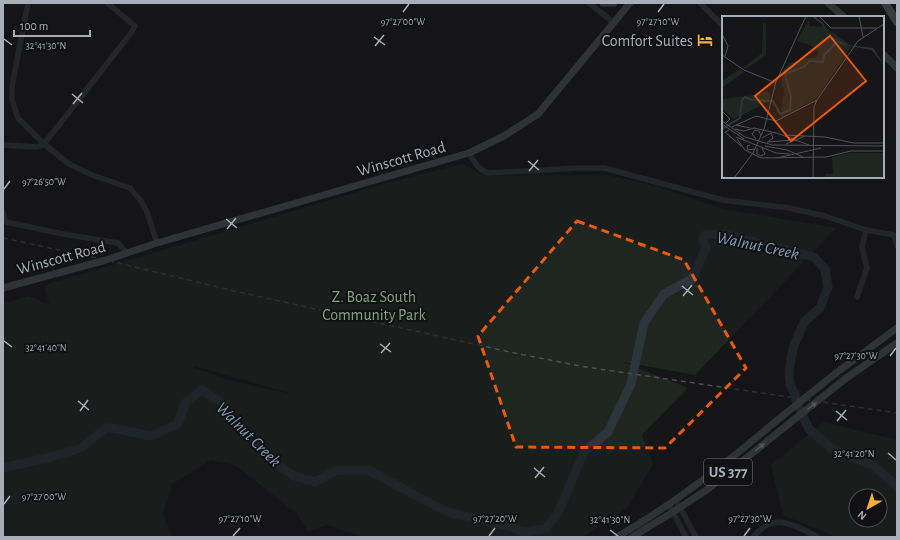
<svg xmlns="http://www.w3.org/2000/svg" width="900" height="540" viewBox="0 0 900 540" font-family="'Alegreya Sans',sans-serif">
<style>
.green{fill:#1e261f;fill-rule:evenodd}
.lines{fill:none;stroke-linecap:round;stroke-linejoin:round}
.river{stroke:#2c353c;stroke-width:9}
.minor{stroke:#37383d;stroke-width:5.5}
.major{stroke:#53555c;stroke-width:7}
.highway{stroke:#63666e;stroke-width:8}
.rail{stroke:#4a4c52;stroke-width:1.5;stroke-dasharray:5 4;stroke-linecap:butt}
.major-bridge{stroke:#53555c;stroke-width:7}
.oneway{fill:#979ba6}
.marked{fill:none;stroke:#e8590c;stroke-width:3;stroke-dasharray:8 5;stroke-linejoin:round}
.ticks{fill:none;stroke:#a8adb8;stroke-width:1.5}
.labels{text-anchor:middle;stroke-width:4;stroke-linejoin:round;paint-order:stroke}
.shield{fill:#111113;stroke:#7b7e86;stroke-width:1}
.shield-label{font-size:15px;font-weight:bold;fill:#a8adb8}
.poi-label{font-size:16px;fill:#a8adb8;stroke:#111113;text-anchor:end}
.street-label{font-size:16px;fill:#a8adb8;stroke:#111113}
.park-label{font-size:16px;fill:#7fa381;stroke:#111113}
.water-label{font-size:17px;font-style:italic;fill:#7f9bb3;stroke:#111113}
.inset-river{fill:none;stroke:#2c353c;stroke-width:2}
.inset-road{fill:none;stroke:#505258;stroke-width:1}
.view{fill:#e8590c;fill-opacity:0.15;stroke:#e8590c;stroke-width:2}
.inset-edge{fill:none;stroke:#a8adb8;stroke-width:2}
.ticks-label{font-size:10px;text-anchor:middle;fill:#a8adb8;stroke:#111113;stroke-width:4;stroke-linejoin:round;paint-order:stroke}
</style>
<rect width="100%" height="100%" fill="#161618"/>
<!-- green -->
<g class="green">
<path d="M463 164 484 176 607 175 655 186 724 209 836 228 695 375 623 362 688 388 642 435 653 464 627 508 583 537H364L327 525 308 531 296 513 235 465 211 460 172 484 163 514 172 537H3V304L29 296 49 305 45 285 391 182ZM193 367 194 366 297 395 232 381Z"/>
<path d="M824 422 897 440V537H837L783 515 771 465ZM856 496H880V520H856Z"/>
</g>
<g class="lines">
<!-- river -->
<path class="river" d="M3 468 51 457 81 448 107 427 151 436 178 424 185 403 202 390 222 403 241 427 273 461 294 476 315 482 337 470H368L447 512 508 526 525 532 545 529 558 513 584 452 608 432 631 384 644 323 664 294 692 279 706 248 703 239 705 235 723 234 814 257 825 269 828 287 820 308 804 322 793 348 789 371 790 384 795 395 796 401 809 429 832 449 874 466 897 486"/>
<!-- minor -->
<g class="minor">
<path d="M28 3 12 86V100L18 118 44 144 69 164 92 175 130 188 141 201 147 212 157 243"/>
<path d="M589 3 614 23"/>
<path d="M700 3 723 26"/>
<path d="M3 145 37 147 44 144 131 33 135 26 107 3"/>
<path d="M469 153C474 161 478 170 488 173L579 168H604L723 200 789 208 825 216 866 230 894 235 897 246"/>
<path d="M3 212 6 222 63 234 118 243 127 253"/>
<path d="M857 297 867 268 862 247 866 230"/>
<path d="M676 500 696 537"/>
<path d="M669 505 686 537"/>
<path d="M753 537C774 511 794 525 818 537"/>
</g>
<!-- major -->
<g class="major">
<path d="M603 3H614"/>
<path d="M828 3 844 17"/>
<path d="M883 54 897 68"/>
<path d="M3 288 106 260 157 243 469 153 504 136 538 114 630 3"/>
<path d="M836 373 897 328"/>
<path d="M845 379 897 343"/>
<path d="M617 537C674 504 724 465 775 422"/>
<path d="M632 537 673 512 708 489 781 430"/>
</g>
<!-- highway -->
<path class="highway" d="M885 3 897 22"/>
<!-- rail -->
<path class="rail" d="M3 238 106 260 234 291 519 354 586 367 897 413"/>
<!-- major-bridge -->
<g class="major-bridge">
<path d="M775 422 836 373"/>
<path d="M781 430 845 379"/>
</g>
</g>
<!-- one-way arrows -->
<defs><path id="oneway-solid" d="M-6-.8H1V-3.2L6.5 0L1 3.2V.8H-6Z"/></defs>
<g class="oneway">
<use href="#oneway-solid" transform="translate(812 406) rotate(-38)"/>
<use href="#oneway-solid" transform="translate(760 447) rotate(-39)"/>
</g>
<!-- marked area -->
<path d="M0 0H900V540H0ZM577 221 684 260 746 368 665 448 516 447 478 336Z" fill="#161618" fill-opacity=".55" fill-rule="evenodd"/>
<path class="marked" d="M577 221 684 260 746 368 665 448 516 447 478 336Z"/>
<!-- ticks -->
<path class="ticks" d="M403 12 409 4M658 12 664 4M374 37 385 45M4 39 12 45M375 46 384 35M72 94 83 103M73 104 82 93M528 161 539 170M529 171 538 160M4 189 10 181M226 219 237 228M227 229 236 218M682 286 693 295M683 296 692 285M4 341 12 347M380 344 391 352M381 353 390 343M890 356 896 348M78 401 89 410M80 411 88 400M836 411 847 420M837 421 846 410M888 453 896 460M534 468 545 477M535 478 544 467M4 504 10 496M610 530 618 536M233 536 240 528M489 536 495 528M744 536 750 528"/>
<!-- icons -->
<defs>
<g id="hotel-bare" transform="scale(1.2)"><path d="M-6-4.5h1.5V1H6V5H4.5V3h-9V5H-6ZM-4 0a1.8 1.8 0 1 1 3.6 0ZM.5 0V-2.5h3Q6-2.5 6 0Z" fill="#f2b134" stroke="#111113" stroke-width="2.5" paint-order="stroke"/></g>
</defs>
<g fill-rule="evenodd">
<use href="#hotel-bare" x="705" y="40"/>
</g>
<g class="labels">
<!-- shield labels -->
<rect class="shield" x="704" y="459" width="48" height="26" rx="3"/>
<g class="shield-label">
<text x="728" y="477">US 377</text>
</g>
<!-- poi labels -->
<g class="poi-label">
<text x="693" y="46">Comfort Suites</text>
</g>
<!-- street labels -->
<g class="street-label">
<text transform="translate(401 158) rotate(-16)" y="6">Winscott Road</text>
<text transform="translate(61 257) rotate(-15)" y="6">Winscott Road</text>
</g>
<!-- park labels -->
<g class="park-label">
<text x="374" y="302">Z. Boaz South<tspan x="374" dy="18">Community Park</tspan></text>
</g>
<!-- water labels -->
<g class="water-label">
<text transform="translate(758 245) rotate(12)" y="6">Walnut Creek</text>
<text transform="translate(249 434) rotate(45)" y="6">Walnut Creek</text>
</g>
</g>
<!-- overview -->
<g transform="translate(722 16)">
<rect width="162" height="162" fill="#161618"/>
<path d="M87 3 88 10 103 11 130 30 95 82 59 102 61 80 66 78 61 79 62 72 59 70 61 54 68 47 83 42H93L97 36 88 29 75 25ZM41 7H44V39L24 53 21 52 40 37ZM18 53 22 56 0 72V65ZM45 75 49 78 47 85 21 99 11 103 0 93V83L32 79ZM127 137H162V162H102L104 158H111L110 141Z" fill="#1e261f"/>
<path d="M89 0H92L101 7 105 17 116 24 126 29 151 32 162 49 150 34 118 28 105 18 100 8Z" fill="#2c353c"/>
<path class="inset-river" d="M0 113 18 102 20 84 23 81 30 84 51 85 58 98 68 94 69 81 63 58 82 51 88 45 101 46 102 39 116 25"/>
<path class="inset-road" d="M97 0 109 12H155M137 0 141 21M0 18 6 30 3 40M0 39 22 54 54 67M0 95 8 103 4 107M0 105 23 121 50 129 162 130M0 108 22 123M14 109 28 112M10 111 34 100 54 105 95 84M32 112 54 117M13 113 22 115 32 112M42 113 54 66 84 0M7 114 3 116 19 130M52 116 87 129M63 119 103 121 132 127H162M14 121 54 137 68 138M40 122 49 117 51 122 47 125M15 123 23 134M34 123 30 118 33 114 37 115 39 120M45 126 71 124M64 128 83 120M28 129 25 130 26 134 32 133M43 130 65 134 81 141M35 132V138L39 140 43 138 40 132M23 134 39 142 104 141 129 135H162M55 142 99 132M12 162 31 137 42 113M91 162 92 91 95 84 136 25 162 8"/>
<path class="view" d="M108 20 144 65 69 125 33 80Z"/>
<rect width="162" height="162" class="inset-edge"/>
</g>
<g class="ticks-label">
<text x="403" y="25">97°27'00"W</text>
<text x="658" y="25">97°27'10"W</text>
<text x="46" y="49">32°41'30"N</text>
<text x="44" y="185">97°26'50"W</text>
<text x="46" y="351">32°41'40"N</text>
<text x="856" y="359">97°27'30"W</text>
<text x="854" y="457">32°41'20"N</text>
<text x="44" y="500">97°27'00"W</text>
<text x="240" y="522">97°27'10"W</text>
<text x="495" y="522">97°27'20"W</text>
<text x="750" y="522">97°27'30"W</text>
<text x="610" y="523">32°41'30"N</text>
</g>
<!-- border -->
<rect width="900" height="540" fill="none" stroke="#a8adb8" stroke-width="8"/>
<!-- north arrow -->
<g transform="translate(868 508) rotate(219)"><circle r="19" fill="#111113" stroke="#4d4f55"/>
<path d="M0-3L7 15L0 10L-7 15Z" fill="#f2b134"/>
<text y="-6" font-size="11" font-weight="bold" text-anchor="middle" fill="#a8adb8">N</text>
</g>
<!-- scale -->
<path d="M14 30v6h76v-6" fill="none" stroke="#a8adb8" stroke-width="2"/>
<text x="20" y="30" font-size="12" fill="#a8adb8" stroke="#111113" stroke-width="3" paint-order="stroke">100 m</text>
</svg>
